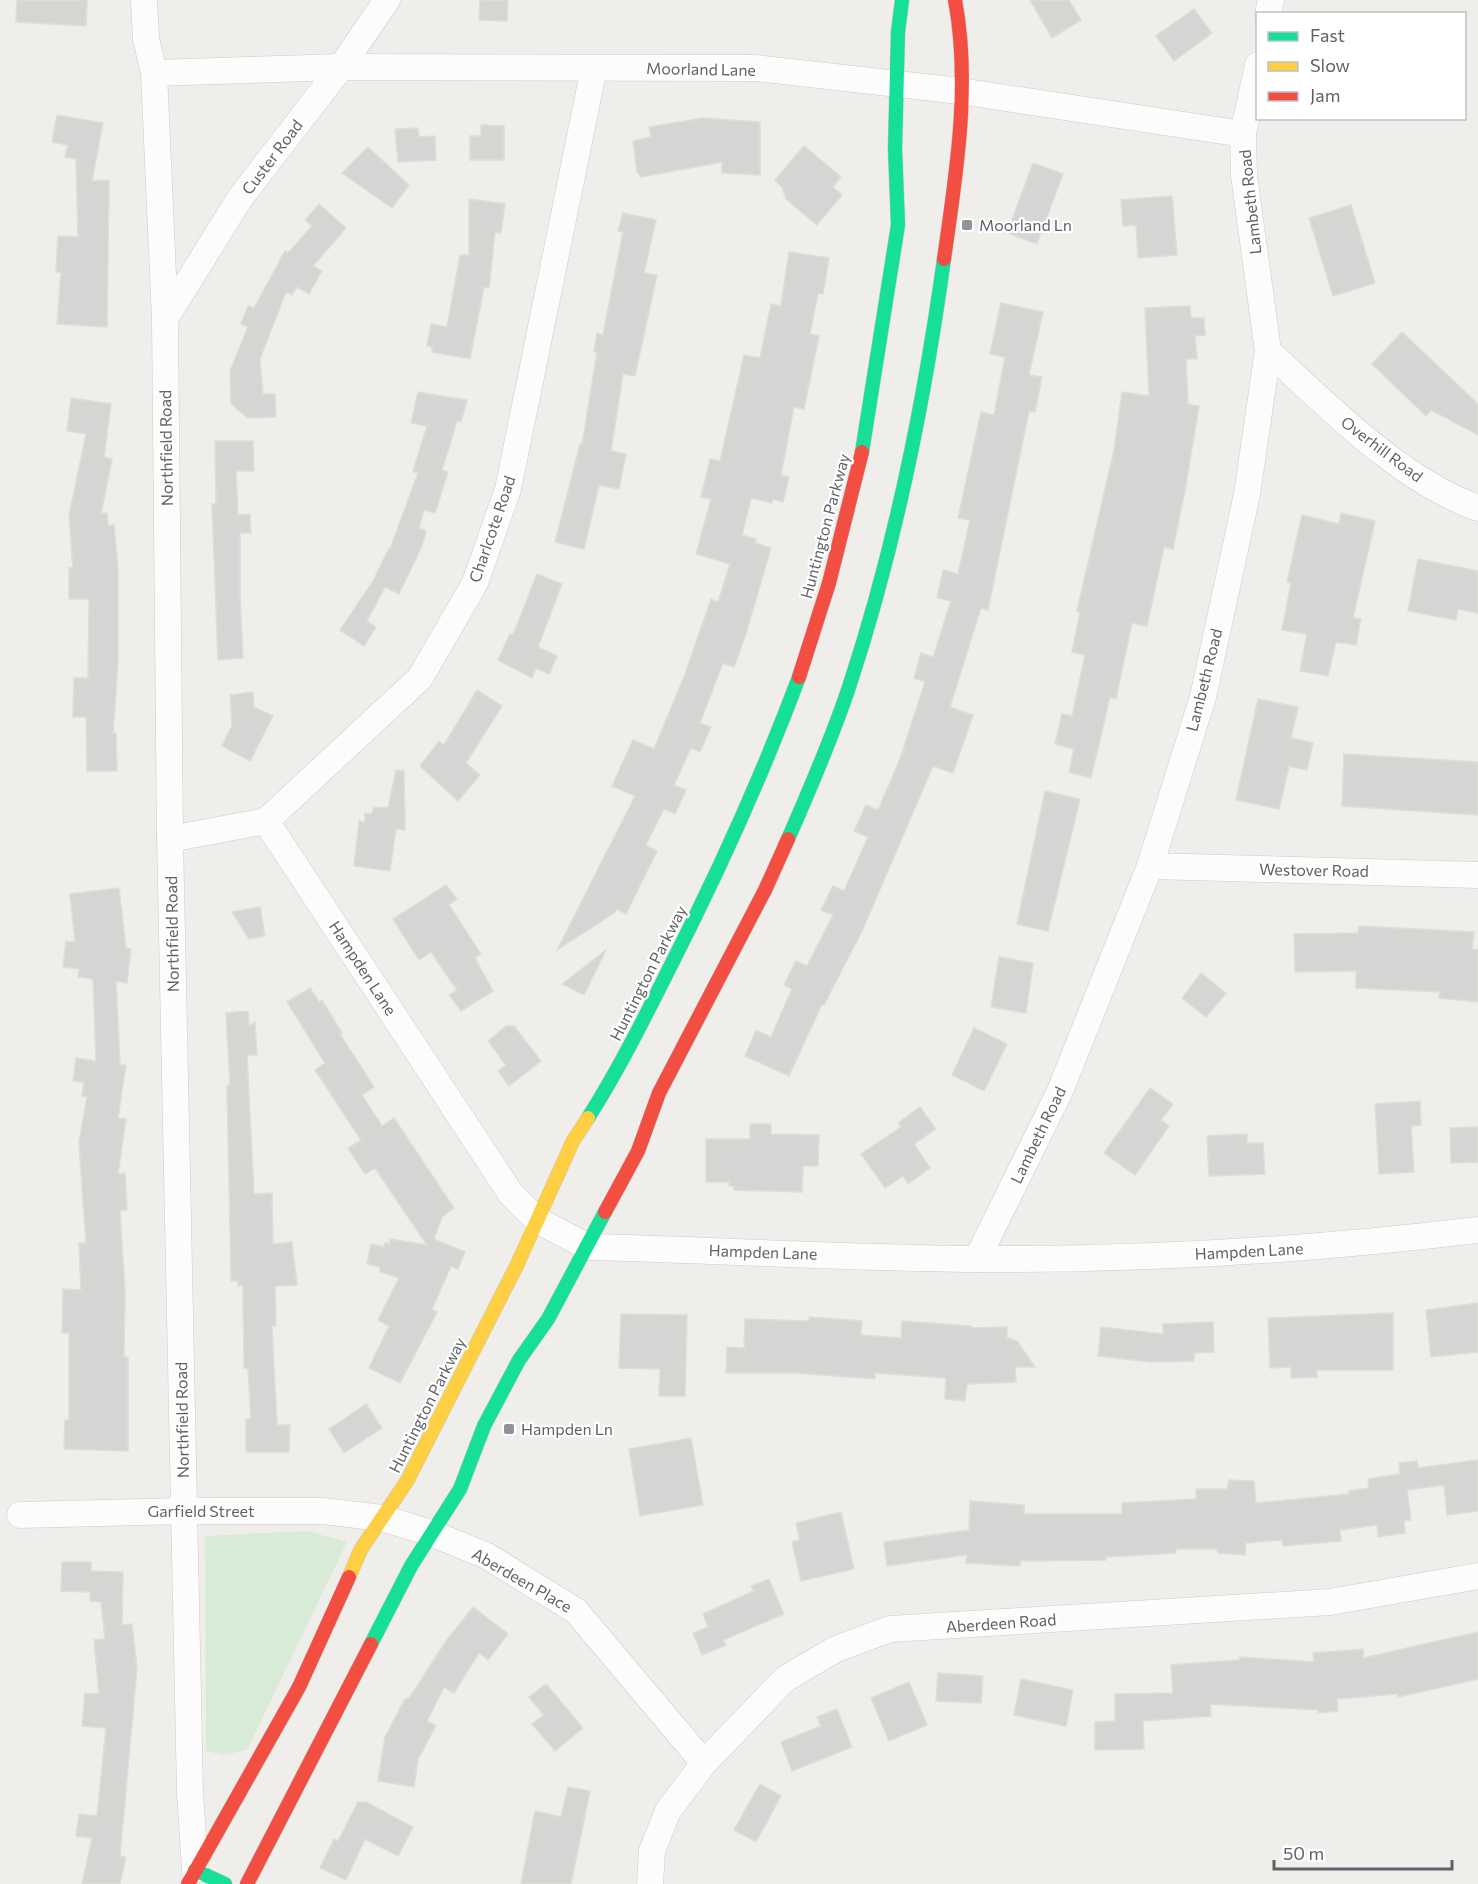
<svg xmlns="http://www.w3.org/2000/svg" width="1478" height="1884" viewBox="0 0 1478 1884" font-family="Commissioner,sans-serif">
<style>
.green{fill:#d8ebd6}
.building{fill:#d6d5d3;stroke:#deddd9;stroke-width:1.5}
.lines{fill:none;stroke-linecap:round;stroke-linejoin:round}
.street-casing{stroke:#cbcccc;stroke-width:27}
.fast-casing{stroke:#cacacb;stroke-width:15}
.slow-casing{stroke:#cacacb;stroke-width:15}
.jam-casing{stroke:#cacacb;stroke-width:15}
.street{stroke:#fdfcfc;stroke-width:26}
.fast{stroke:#16e098;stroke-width:14}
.slow{stroke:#ffcf43;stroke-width:14}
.jam{stroke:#f24e42;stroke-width:14}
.poi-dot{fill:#919496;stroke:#fff;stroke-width:2}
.labels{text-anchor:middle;stroke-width:4.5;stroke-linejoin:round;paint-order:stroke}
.street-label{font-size:16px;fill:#5f6368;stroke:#fff}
.poi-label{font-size:16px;fill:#5f6368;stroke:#fff;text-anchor:start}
</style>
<rect width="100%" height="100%" fill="#efeeea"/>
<!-- green -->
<path class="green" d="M307 1531 347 1542 247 1750 224 1755 206 1751 205 1536Z"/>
<!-- building -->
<g class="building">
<path d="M17 0H87L86 26 16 22Z"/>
<path d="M480 0H508L507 21 479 20Z"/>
<path d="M1030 0H1069L1081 20 1052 38Z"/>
<path d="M1194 9 1212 33 1174 61 1156 36Z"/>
<path d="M57 115 103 123 92 181 109 180 107 327 57 324 61 272H56L58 236 78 237 76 159 65 157 68 145 52 142Z"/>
<path d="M703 118 760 122V175L722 173V162L641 177 637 172 633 141 651 137 649 127Z"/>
<path d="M481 125 504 126V160H470V136H481Z"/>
<path d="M418 128 419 137 435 136 436 160 398 162 395 129Z"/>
<path d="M804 146 841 177 833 187 842 195 817 225 786 199 782 187 775 180Z"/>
<path d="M368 147 409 185 392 208 342 173Z"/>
<path d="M1033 163 1063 174 1037 244 1007 233Z"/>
<path d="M1172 196 1177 255 1138 258 1136 225 1123 226 1121 200Z"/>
<path d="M469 199 505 204 501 233 495 232 489 288 484 287 470 359 432 352V347L427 346 431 324 447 327 460 255H469Z"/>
<path d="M319 204 346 228 313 266 322 271 309 294 297 287 292 295 286 292 260 359 263 394H275L276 417 248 418 231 404 230 371 248 327 241 324 248 306 254 308 285 251 288 253 312 226 305 220Z"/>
<path d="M1351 205 1375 283 1333 296 1309 218Z"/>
<path d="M623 213 656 220 644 273 657 275 635 376 623 374 611 451 626 454 619 489 599 485 584 549 555 542 580 444 582 445 597 352H594L597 333 603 335 623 232 618 231Z"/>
<path d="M789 252 829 258 823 294 818 293 810 334 819 336 804 409 794 407 781 475 789 477 783 502 773 499 772 503 751 498 742 535 756 539 755 543 771 548 746 634 734 667 723 663 700 723 711 727 700 752 691 748 674 785 686 790 675 814 664 809 646 845 657 851 626 914 617 909 614 913 557 950 635 796 612 786 633 740 654 749 685 674 711 599 718 602 730 564 696 554 711 499 701 497 710 459 720 461 744 355 760 358 771 304 781 306Z"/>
<path d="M1001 303 1043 312 1029 375 1042 377 1035 412 1029 411 988 610 981 608 950 707 973 715 953 773 933 766 862 931 824 1005 822 1004 789 1076 745 1056 756 1030 771 1037 792 989 784 985 796 961 807 966 833 915 821 910 833 886 844 891 868 837 854 831 866 805 878 810 900 759 925 682 914 678 921 653 933 657 951 601 937 598 943 570 958 574 970 520 958 518 981 412 994 415 1005 357 990 354Z"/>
<path d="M1190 306 1191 318H1204L1205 335 1195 336 1197 359H1186L1188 404 1199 406 1185 490 1173 549 1164 547 1147 626 1132 623 1116 699 1110 697 1091 778 1069 772 1074 749 1055 744 1062 714 1072 716 1085 655 1072 652 1080 612 1077 611 1114 450 1122 392 1149 396 1145 308Z"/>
<path d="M1402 332 1478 404V435L1431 410 1426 416 1372 364Z"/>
<path d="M418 392 467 400 461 422 457 421 442 470 448 472 435 513 424 510 419 528 426 531 422 546 399 594 385 587 367 621 376 627 364 646 340 630 373 581 389 548 390 549 418 473 413 471 427 426 411 423Z"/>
<path d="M71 398 111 404 104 457 112 459 101 514 107 513 108 525H114L118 567V663L113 733H116L117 771H87L86 717H73L74 678H88L89 599H69V568H73L69 516 86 434 67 431Z"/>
<path d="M215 441H253L254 471H236L238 515 250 514 251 533H240V594L243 658 218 660 212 504H216Z"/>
<path d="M1341 513 1375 521 1353 618 1361 619 1356 645 1336 642 1328 676 1300 671 1307 634 1282 630 1291 583 1287 582 1302 515 1339 524Z"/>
<path d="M1418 559 1478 571V613L1458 609 1456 620 1408 611Z"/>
<path d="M537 574 562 584 538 647 557 656 549 674 536 668 532 678 498 660 510 634 513 635Z"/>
<path d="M477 690 502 706 466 763 480 775 458 801 420 766 439 741 444 745Z"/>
<path d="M253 692 254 707 273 716 250 761 222 746 232 725 230 695Z"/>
<path d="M1258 699 1298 707 1291 738 1313 743 1307 770 1289 766 1279 809 1236 800Z"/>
<path d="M1344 754 1478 762V815L1342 806Z"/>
<path d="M396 770 404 771 405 830 396 829 390 871 354 866 359 821 365 822V813L372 814 374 807 388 808Z"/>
<path d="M1045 791 1080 799 1048 931 1017 924Z"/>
<path d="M446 885 457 899 449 905 481 954 475 958 493 991 461 1011 449 995 457 990 431 952 419 960 393 919Z"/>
<path d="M119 888 126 948 131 949 127 983 116 981 120 1065H126L118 1118 126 1119 118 1174 125 1173 127 1210H120L125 1291 124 1357H128V1451L64 1449 65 1420H69V1333H62L63 1289 81 1290 79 1243H86L79 1142 87 1097 82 1096 84 1082 73 1081 76 1058 96 1061 93 979 78 977 79 969 63 967 66 941 75 942 70 894Z"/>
<path d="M260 907 265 936 249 939 232 912Z"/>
<path d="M1359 926 1474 932 1472 949 1478 950V1002L1439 998 1440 992 1356 988V971L1295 972 1294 934 1358 933Z"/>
<path d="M606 950 584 995 562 984Z"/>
<path d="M999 957 1033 963 1026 1013 991 1007Z"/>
<path d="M1201 973 1226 993 1206 1017 1182 998Z"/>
<path d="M310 988 319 1002 322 1000 342 1033 340 1034 374 1087 362 1095 382 1126 394 1118 454 1208 442 1217 434 1239 465 1252 458 1269 451 1266 432 1309 437 1312 400 1383 369 1368 389 1326 378 1320 399 1278 380 1272V1267L367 1264 371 1244 384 1247 385 1243 390 1244V1239L427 1245 375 1168 365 1174 348 1148 361 1140 315 1070 325 1063 287 1002Z"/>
<path d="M248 1011 249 1026 255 1022 257 1055H247L254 1194 272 1193 273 1244 292 1242 297 1285 275 1286 276 1326H272L277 1425H290L289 1452H246V1419H251L248 1368H244L243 1286H238V1281H231L227 1085H230L226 1013Z"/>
<path d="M506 1026H514L541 1061 509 1086 498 1071 506 1065 488 1041Z"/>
<path d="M974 1028 1007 1044 984 1091 952 1075Z"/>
<path d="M1150 1088 1173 1104 1161 1120 1169 1126 1135 1175 1104 1153Z"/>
<path d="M1420 1101 1421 1125 1411 1126 1414 1172 1379 1174 1375 1104Z"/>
<path d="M920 1107 936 1129 914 1144 930 1168 908 1184 903 1176 885 1188 861 1154 901 1127 898 1123Z"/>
<path d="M750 1124H771V1134L819 1135 818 1166H803L802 1192 734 1190V1186H729V1182H706V1139H750Z"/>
<path d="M1478 1127V1162L1451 1163 1450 1128Z"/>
<path d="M1247 1134V1143H1263L1265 1174 1209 1176 1207 1136Z"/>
<path d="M1478 1303V1352L1431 1357 1426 1310Z"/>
<path d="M1393 1313V1370H1317V1377L1291 1378V1367L1270 1368 1268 1318Z"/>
<path d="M621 1314 687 1315 685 1396H659L660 1369 619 1368Z"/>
<path d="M809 1317 862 1321 861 1335 901 1338 902 1321 971 1326V1328L1007 1327V1338L1017 1341 1035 1367H1015L1016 1382 967 1384 965 1401 945 1399 946 1378 875 1373V1379L795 1373H726L727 1347 744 1348 745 1319 809 1321Z"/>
<path d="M1213 1322 1214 1352 1194 1353V1361L1152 1362 1098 1356 1101 1327 1163 1334V1324Z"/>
<path d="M366 1404 382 1428 344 1453 329 1429Z"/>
<path d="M691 1438 703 1505 640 1516 629 1449Z"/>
<path d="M1478 1460V1511L1447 1515 1444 1485 1407 1490 1411 1520H1404L1405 1533 1378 1537 1377 1525 1340 1530 1341 1541 1283 1546 1282 1540 1246 1543 1245 1555 1218 1553 1217 1549H1176V1553L1106 1557V1560L1021 1561 1020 1566 966 1563 967 1555 887 1566 884 1542 969 1530 970 1501 1024 1505V1514H1122V1503L1196 1499V1489H1227L1229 1480 1254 1481 1256 1503 1349 1494V1491L1369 1488 1368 1479 1400 1474 1399 1463 1417 1461 1418 1468Z"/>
<path d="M841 1512 854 1569 801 1581 792 1542 800 1540 796 1523Z"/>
<path d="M62 1562H91V1571L123 1572 122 1625 132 1624 137 1668 120 1856 126 1857 120 1884H82L92 1838 76 1836 79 1814 97 1816 106 1728 82 1726 85 1693 99 1694 94 1640 105 1639 101 1602 90 1601V1592L61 1591Z"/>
<path d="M769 1579 784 1614 723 1640 726 1645 702 1655 693 1633 708 1627 703 1614 754 1591 751 1586Z"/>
<path d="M473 1607 508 1634 488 1660 479 1653 454 1693 444 1687 427 1721 436 1726 418 1759 414 1787 378 1781 385 1737 405 1699 410 1697 446 1641Z"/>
<path d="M1478 1632V1679L1398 1697 1397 1694 1337 1699 1338 1711 1318 1713V1710L1210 1704 1211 1716 1143 1721 1144 1749 1095 1750V1722L1115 1721V1694L1173 1693 1171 1665 1239 1660 1240 1657 1314 1662 1313 1653 1363 1649V1658Z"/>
<path d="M938 1673 983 1676 981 1703 936 1701Z"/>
<path d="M1021 1679 1073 1690 1066 1726 1014 1715Z"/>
<path d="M909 1682 927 1725 889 1741 871 1698Z"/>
<path d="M546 1684 583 1728 555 1751 532 1724 544 1715 529 1697Z"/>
<path d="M837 1709 852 1747 792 1771 781 1742 821 1726 817 1717Z"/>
<path d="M760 1784 781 1796 756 1842 734 1830Z"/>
<path d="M568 1787 590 1791 571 1884H521L535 1811 561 1817Z"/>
<path d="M358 1802H366L413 1827 398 1856 365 1839 346 1880 320 1868 334 1839 338 1841Z"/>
</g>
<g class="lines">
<!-- street casing -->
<g class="street-casing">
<g id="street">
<path d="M144 0 146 39 154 73 165 319 170 839 190 1792 195 1870"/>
<path d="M1268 14 1271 0"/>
<path d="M154 73 341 67 755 68 960 91 1243 134"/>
<path d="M165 319 240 198 341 67 387 0"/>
<path d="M1268 351C1328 406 1401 481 1478 508"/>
<path d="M266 821 511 1194 537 1220 588 1247C717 1250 847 1258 977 1259 1144 1260 1312 1250 1478 1230"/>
<path d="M170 839 266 821 420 678 475 583 508 489 594 68"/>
<path d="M1150 866 1478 875"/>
<path d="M977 1259 1060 1091 1150 866 1203 697 1247 494 1268 351 1244 175 1243 134 1258 65"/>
<path d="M20 1515 184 1511H323L382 1518 431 1533 487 1556 576 1611 704 1763"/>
<path d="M650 1884 652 1851 668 1811 704 1763 785 1679 836 1649 890 1629 1330 1602 1478 1576"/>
</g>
</g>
<!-- fast casing -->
<g class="fast-casing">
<g id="fast">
<path d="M862 452 898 225 895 148 898 32 902 0"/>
<path d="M788 839C810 789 832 738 849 687 895 548 924 404 944 259"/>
<path d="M588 1118C619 1069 645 1017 671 965 719 871 762 776 799 677"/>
<path d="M371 1644 411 1566 460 1489 484 1426 519 1360 548 1319 605 1212"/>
<path d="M195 1870 225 1884"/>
</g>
</g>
<!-- slow casing -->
<g class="slow-casing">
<path id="slow" d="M349 1577 361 1549 407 1481 517 1265 573 1141 588 1118"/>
</g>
<!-- jam casing -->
<g class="jam-casing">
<g id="jam">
<path d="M944 259C956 175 971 85 955 0"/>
<path d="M799 677 829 583 862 452"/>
<path d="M605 1212 638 1151 659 1093 765 890 788 839"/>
<path d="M188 1884 299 1687 349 1577"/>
<path d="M247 1884 371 1644"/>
</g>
</g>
<!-- street -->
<use href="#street" class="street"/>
<!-- fast -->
<use href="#fast" class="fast"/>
<!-- slow -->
<use href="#slow" class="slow"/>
<!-- jam -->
<use href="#jam" class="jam"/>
</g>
<!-- markers -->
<g class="poi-dot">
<rect x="961" y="219" width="12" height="12" rx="3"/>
<rect x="503" y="1423" width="12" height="12" rx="3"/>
</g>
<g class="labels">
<!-- street labels -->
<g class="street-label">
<text transform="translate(701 69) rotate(1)" y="6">Moorland Lane</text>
<text transform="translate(272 157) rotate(-53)" y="6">Custer Road</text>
<text transform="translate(1250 202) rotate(-96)" y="6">Lambeth Road</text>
<text transform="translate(166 448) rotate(-91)" y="6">Northfield Road</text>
<text transform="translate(1382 449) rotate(37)" y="6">Overhill Road</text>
<text transform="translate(825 526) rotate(-75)" y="6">Huntington Parkway</text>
<text transform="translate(492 529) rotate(-71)" y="6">Charlcote Road</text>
<text transform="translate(1204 680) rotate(-76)" y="6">Lambeth Road</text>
<text transform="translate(1314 870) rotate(1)" y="6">Westover Road</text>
<text transform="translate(172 934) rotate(-91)" y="6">Northfield Road</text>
<text transform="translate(363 968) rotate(57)" y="6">Hampden Lane</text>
<text transform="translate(648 973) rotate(-63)" y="6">Huntington Parkway</text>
<text transform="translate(1038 1135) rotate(-64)" y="6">Lambeth Road</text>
<text transform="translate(1249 1251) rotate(-3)" y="6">Hampden Lane</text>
<text transform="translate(763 1252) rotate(2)" y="6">Hampden Lane</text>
<text transform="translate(427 1405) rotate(-63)" y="6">Huntington Parkway</text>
<text transform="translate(182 1420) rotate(-91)" y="6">Northfield Road</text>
<text x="201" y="1517">Garfield Street</text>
<text transform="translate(522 1580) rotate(30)" y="6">Aberdeen Place</text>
<text transform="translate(1001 1623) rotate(-4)" y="6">Aberdeen Road</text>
</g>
<!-- poi labels -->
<g class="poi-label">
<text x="979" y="231">Moorland Ln</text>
<text x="521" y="1435">Hampden Ln</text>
</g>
</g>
<!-- legend -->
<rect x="1256" y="12" width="210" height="108" fill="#ffffff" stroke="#bfc1c3" stroke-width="1.5"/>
<rect x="1268" y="32" width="30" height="9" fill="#16e098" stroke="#bfc1c3" stroke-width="1.5"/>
<text x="1310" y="42" font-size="18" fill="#5f6368">Fast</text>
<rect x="1268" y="62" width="30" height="9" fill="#ffcf43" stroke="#bfc1c3" stroke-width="1.5"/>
<text x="1310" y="72" font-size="18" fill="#5f6368">Slow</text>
<rect x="1268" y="92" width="30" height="9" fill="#f24e42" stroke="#bfc1c3" stroke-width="1.5"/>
<text x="1310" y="102" font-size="18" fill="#5f6368">Jam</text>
<!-- scale -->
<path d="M1274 1860v9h178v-9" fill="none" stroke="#5f6368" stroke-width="3"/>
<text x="1283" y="1860" font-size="18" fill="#5f6368" stroke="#ffffff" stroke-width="4.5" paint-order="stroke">50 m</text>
</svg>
